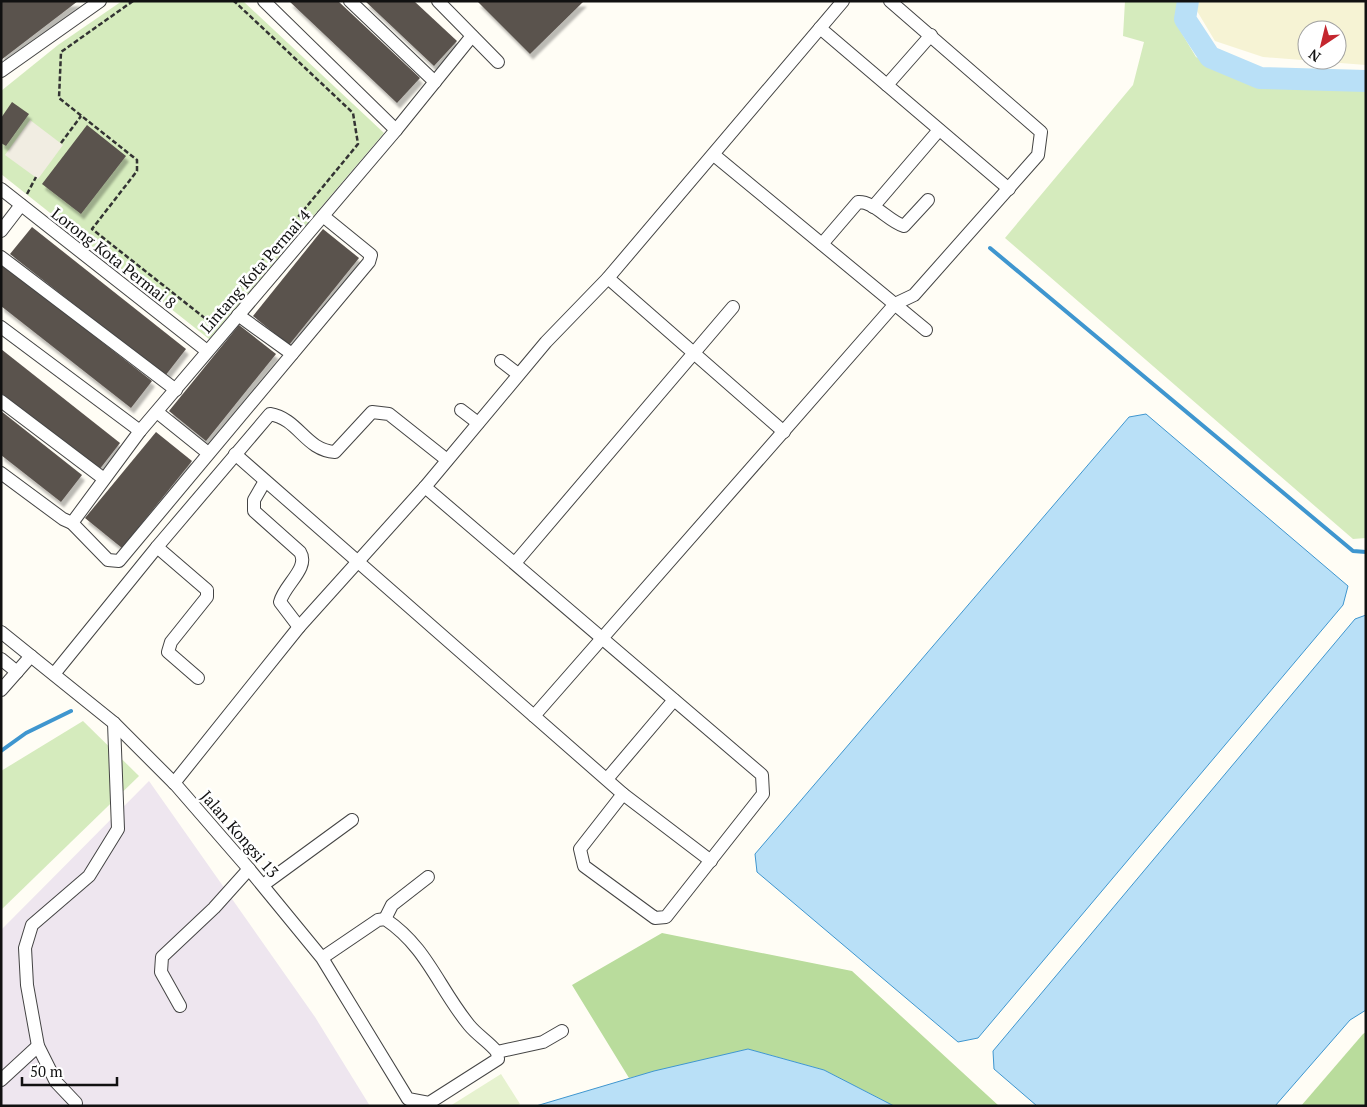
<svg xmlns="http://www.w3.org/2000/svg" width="1367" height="1107" viewBox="0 0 1367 1107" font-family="'PT Serif',serif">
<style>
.industrial{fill:#eee6ef}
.farmland{fill:#f6f3d4;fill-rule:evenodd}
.green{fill:#d5ebbd}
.forest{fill:#b9dc9c}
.pitch{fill:#e6f2cf}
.plaza{fill:#f1ede2}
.water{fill:#b9e0f7;stroke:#3f96cf}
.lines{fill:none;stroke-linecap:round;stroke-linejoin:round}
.stream{stroke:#3f96cf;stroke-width:4}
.river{stroke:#b9e0f7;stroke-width:22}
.building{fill:#5a524d;filter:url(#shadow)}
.minor-casing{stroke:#444;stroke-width:14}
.path{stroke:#333;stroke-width:2.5;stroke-dasharray:5 2.5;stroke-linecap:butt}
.minor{stroke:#fff;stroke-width:12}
.labels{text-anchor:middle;stroke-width:5;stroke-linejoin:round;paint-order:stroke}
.street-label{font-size:16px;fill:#111;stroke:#fff}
</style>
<defs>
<filter id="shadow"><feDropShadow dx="3" dy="5.5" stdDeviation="1" flood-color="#0004"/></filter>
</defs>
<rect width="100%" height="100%" fill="#fffdf5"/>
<!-- industrial -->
<path class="industrial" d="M149 781 315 1017 370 1106H1V930Z"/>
<!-- farmland -->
<path class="farmland" d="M1199 1H1366V65L1263 57 1215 41 1197 11ZM1307 30H1337V60H1307Z"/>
<!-- green -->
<g class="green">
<path d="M122 1H243L384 133 209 339 1 174V91L58 45Z"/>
<path d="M1125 1H1177L1178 27 1196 57 1230 73 1280 87 1321 82 1366 83V538L1353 539 1005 238 1133 85 1144 42 1123 36Z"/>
<path d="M83 721 139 776 1 910V771Z"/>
</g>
<!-- forest -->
<g class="forest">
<path d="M662 933 852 971 999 1106H894L824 1070 748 1049 629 1078 572 985Z"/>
<path d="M1366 1032V1106H1301L1363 1034Z"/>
</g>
<!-- pitch -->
<path class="pitch" d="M501 1074 520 1104 517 1106H450Z"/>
<!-- plaza -->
<path class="plaza" d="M30 120 63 145 38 179 5 155Z"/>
<!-- water -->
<g class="water">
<path d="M1146 414 1348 586 1343 605 978 1038 958 1042 757 872 755 854 1129 417Z"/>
<path d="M1366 615V1010L1350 1020 1275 1106H1037L994 1069 993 1051 1355 619Z"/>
<path d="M748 1049 824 1070 894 1106H536L654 1071Z"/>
</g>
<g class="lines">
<!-- stream -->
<g class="stream">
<path d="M990 248 1353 551 1366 552"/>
<path d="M1 751 26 733 71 711"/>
</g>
<!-- river -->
<path class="river" d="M1188 1 1185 19 1210 57 1260 78 1366 81"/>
</g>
<!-- building -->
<g class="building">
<path d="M1 1H78L1 60Z"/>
<path d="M289 1H338L420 78 397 103Z"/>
<path d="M365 1H414L457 41 434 66Z"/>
<path d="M477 1H584L530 54Z"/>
<path d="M12 102 29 114 6 146 1 143V118Z"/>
<path d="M87 125 126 156 81 214 42 184Z"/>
<path d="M32 227 186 349 165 376 10 254Z"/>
<path d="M323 229 359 258 289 345 253 316Z"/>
<path d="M1 263 152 381 131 408 1 306Z"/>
<path d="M239 325 276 354 206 441 169 411Z"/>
<path d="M1 349 120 443 99 470 1 393Z"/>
<path d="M1 411 82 475 61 502 1 455Z"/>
<path d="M156 432 192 461 122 548 85 518Z"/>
</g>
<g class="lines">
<!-- minor casing -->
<g class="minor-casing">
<g id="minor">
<path d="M264 1 396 130"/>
<path d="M350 1 435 82"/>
<path d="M438 1 498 62"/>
<path d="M820 28 1009 189"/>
<path d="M1 71 100 1"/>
<path d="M887 85 931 35"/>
<path d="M714 155 926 330"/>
<path d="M1 189 207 351"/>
<path d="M873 207 939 130"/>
<path d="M1 231 21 205"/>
<path d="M822 244 858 202C874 201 888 221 904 226L928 200"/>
<path d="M1 257 176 390"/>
<path d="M608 278 784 432"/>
<path d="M238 315 292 354"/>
<path d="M1 327 140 431"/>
<path d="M501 361 518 374"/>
<path d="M1 401 104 479"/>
<path d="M461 410 478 423"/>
<path d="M157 412 208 453"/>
<path d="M235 454 623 794 711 861"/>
<path d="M1 473 63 519 72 523 140 431 396 130 472 36"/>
<path d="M265 481 254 500V511L300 552C310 568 284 585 280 602L299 627"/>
<path d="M425 487 762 775 763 794 666 917 655 918 584 866 580 849 623 794"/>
<path d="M72 523 108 560 119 561 369 262 371 255 323 216"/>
<path d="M157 547 207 590V597L171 642 168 652 198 678"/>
<path d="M515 563 733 307"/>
<path d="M1 632 114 723 176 785 249 869 322 958 408 1099 429 1103 498 1059 497 1052C489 1042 477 1035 469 1025 438 987 427 947 385 919L378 920 322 958"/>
<path d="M1 659 17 672"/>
<path d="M54 674 157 547 270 414C299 419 305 450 335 452L372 412 389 414 447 460"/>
<path d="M1 690 31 656"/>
<path d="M534 716 895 304 914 295 1038 155 1041 132 890 1"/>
<path d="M607 779 674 700"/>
<path d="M174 783 299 627 425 487 546 342 608 278 843 1"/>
<path d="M263 885 352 820"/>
<path d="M385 919 392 905 428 877"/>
<path d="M180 1006 161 972 162 957 214 908 249 869"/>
<path d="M497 1052 543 1042 562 1031"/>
<path d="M1 1080 38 1046"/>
<path d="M76 1103 56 1082 38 1046 27 985 25 948 32 925 89 876 118 829 114 723"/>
</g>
</g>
<!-- path -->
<g class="path">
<path d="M133 1 61 52 59 98 137 160V171L92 229 211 323 358 144 353 113 234 1"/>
<path d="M61 143 81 116"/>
<path d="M27 194 36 177"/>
</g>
<!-- minor -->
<use href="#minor" class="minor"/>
</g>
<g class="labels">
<!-- street labels -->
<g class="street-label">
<text transform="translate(114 258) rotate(38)" y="6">Lorong Kota Permai 8</text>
<text transform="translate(255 271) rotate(-49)" y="6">Lintang Kota Permai 4</text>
<text transform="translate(240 834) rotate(49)" y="6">Jalan Kongsi 13</text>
</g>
</g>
<!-- border -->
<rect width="1367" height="1107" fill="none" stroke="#111111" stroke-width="5"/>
<!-- north arrow -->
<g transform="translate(1322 45) rotate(215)"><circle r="24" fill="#ffffff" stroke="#a0a0a0"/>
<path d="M0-4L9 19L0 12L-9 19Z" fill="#c4262e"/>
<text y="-8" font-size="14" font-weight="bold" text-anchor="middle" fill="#111111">N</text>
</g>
<!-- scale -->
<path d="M22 1077v8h95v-8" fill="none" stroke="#111111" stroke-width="2.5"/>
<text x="30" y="1077" font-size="15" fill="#111111" stroke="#ffffff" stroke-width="4" paint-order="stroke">50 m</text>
</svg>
